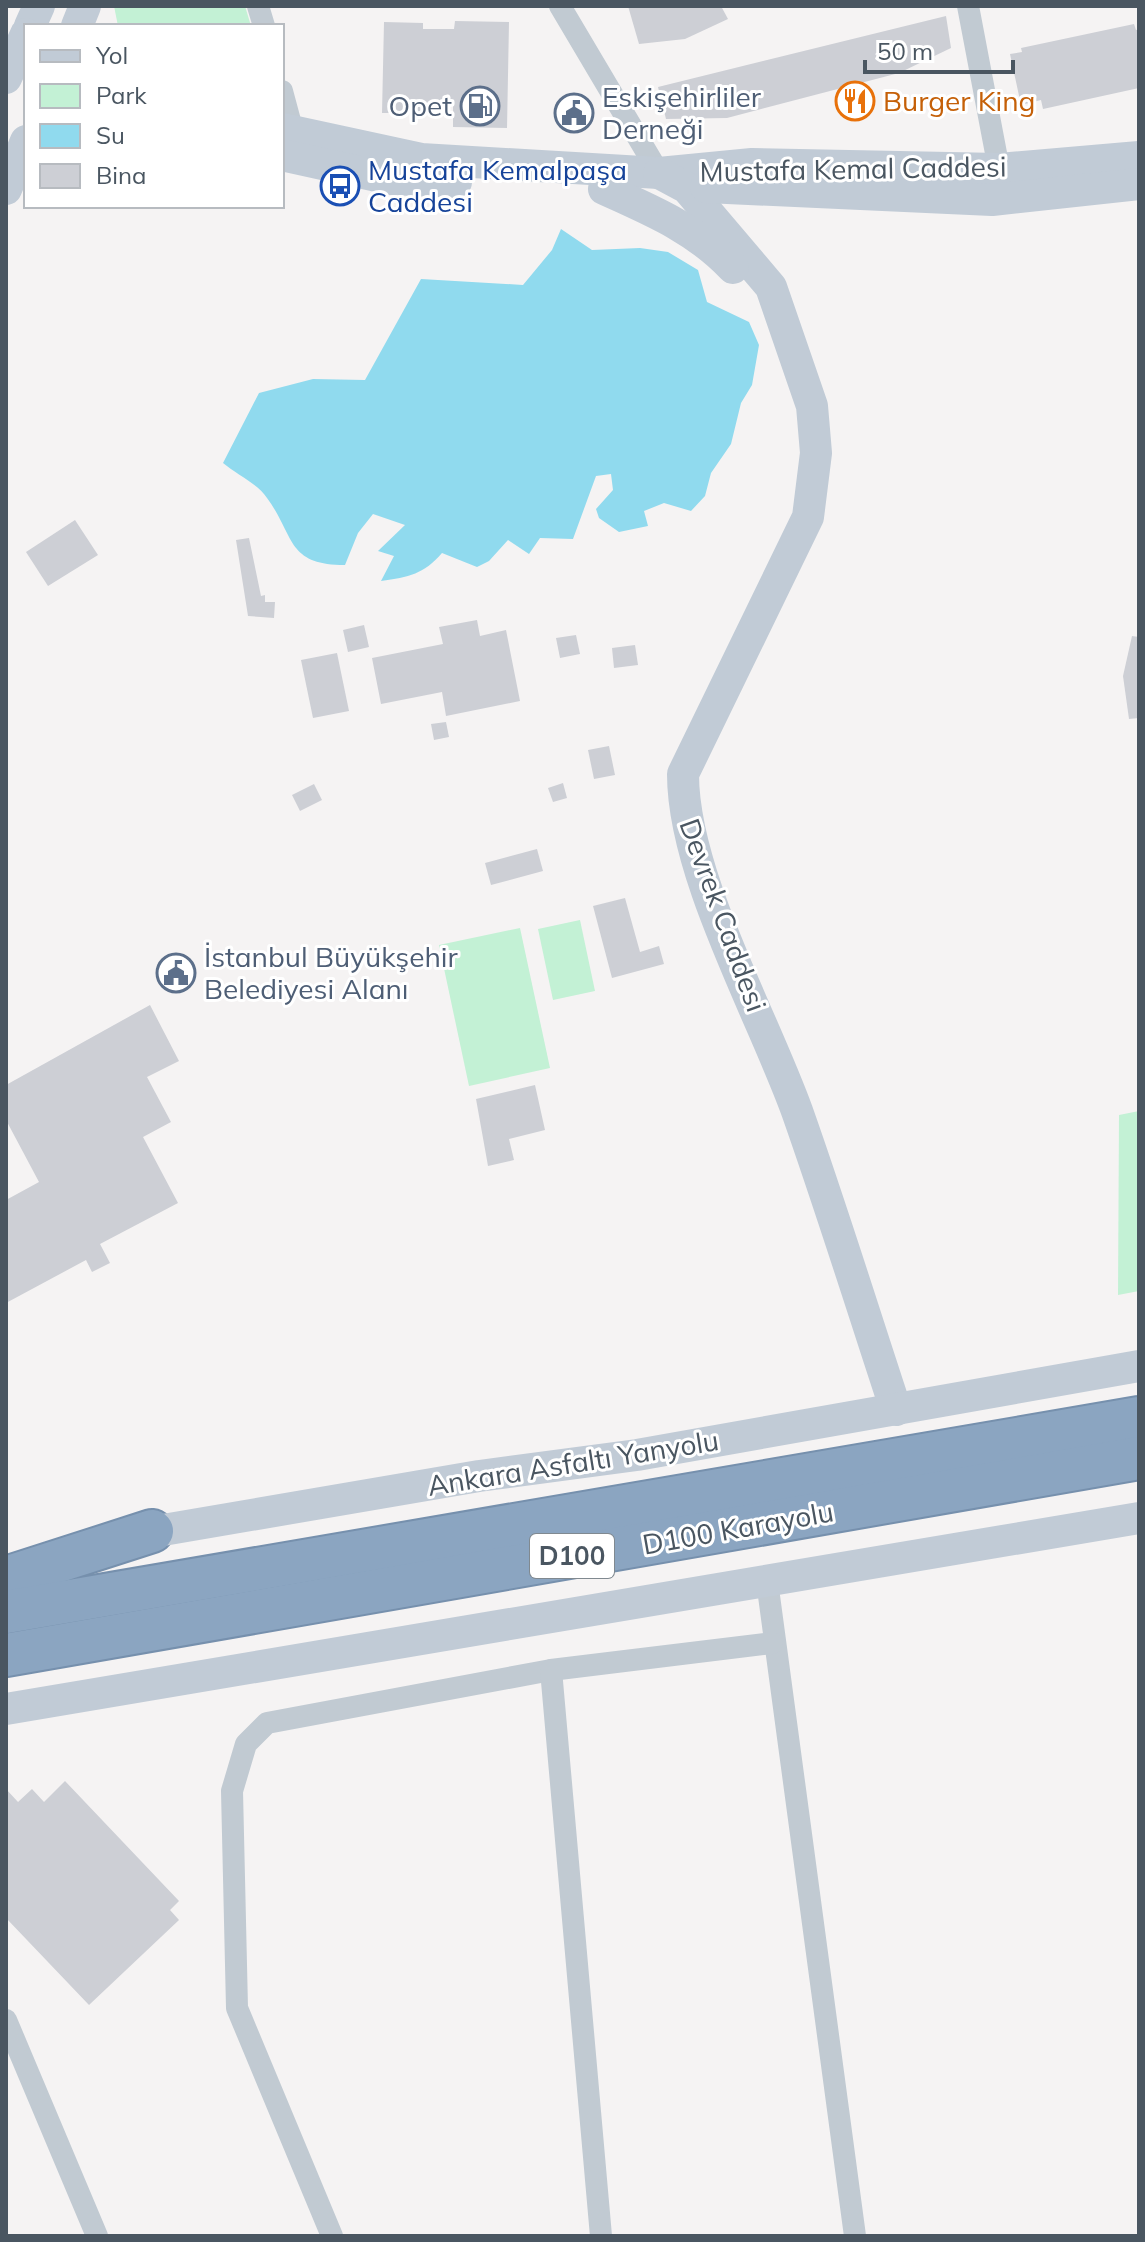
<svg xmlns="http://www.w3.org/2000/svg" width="1145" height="2242" viewBox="0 0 1145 2242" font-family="Mulish,sans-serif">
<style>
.green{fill:#c3f1d5}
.water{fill:#90daee}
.building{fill:#cdcfd5}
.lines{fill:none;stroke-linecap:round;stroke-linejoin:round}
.highway-casing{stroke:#7690ad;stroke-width:46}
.street{stroke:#c1cad2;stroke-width:22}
.secondary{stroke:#c1cbd6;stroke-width:32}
.highway{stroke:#8ba5c1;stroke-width:42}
.labels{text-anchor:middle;stroke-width:6;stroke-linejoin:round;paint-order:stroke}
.shield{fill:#fff;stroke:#808990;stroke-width:2}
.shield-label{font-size:26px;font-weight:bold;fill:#4a5661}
.service-label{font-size:28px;fill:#4e5e75;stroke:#fff;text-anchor:start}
.food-label{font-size:28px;fill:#c56008;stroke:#fff;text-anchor:start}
.street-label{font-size:28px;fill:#4a5661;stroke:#fff}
.transit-label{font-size:28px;fill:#164399;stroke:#fff;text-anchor:start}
</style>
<rect width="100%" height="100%" fill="#f5f3f3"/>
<!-- green -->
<g class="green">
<path d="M114 6H245L251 26H118Z"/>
<path d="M580 920 595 991 553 1000 538 929Z"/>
<path d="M520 928 550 1068 469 1086 439 945Z"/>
<path d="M1139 1111V1291L1118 1295 1119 1115Z"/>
</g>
<!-- water -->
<path class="water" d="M561 229 592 250 640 248 668 252 698 270 707 302 749 322 759 345 752 385 741 403 731 444 711 473 705 496 691 511 664 503 644 511 648 526 619 532 599 518 596 509 613 490 611 474 596 476 573 539 540 538 529 554 508 540 489 561 477 567 442 553C424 574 409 577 381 581L394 556 378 551 405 525 373 514 358 533 345 565C286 565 295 536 267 498 258 484 236 474 223 463L259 393 313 379 365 380 421 279 523 285 552 250Z"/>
<!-- building -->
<g class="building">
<path d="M628 6H721L728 19 685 39 639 44Z"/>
<path d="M946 16 951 48 899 73 727 118 666 119 658 87Z"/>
<path d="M455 21 509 22 507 128 453 127V104H422V113H382L384 22 423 23V29H454Z"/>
<path d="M1134 24 1136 30 1139 29V88L1043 109 1041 100 1021 105 1010 54 1022 52 1021 48Z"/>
<path d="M75 520 98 555 48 586 26 552Z"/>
<path d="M249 538 261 596 265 595V602H275L274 618 248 616 236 540Z"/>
<path d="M477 620 480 636 506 630 520 701 446 716 442 692 381 704 372 658 443 644 439 627Z"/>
<path d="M364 625 369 647 348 652 343 630Z"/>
<path d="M576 635 580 654 560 658 556 638Z"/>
<path d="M1132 636 1139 637V718L1129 719 1123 676Z"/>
<path d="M635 645 638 665 614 668 612 648Z"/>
<path d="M337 653 349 711 313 718 301 660Z"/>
<path d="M446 722 449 737 434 740 431 724Z"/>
<path d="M609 746 615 775 594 779 588 750Z"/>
<path d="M563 783 567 798 553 802 548 788Z"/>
<path d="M314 784 322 800 300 811 292 795Z"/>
<path d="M537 849 543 871 491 885 485 863Z"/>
<path d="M625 898 640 952 659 946 664 964 612 978 593 906Z"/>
<path d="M150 1005 179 1061 147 1077 171 1122 143 1137 178 1203 100 1244 110 1263 92 1272 86 1260 6 1303V1200L39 1182 6 1120V1085Z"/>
<path d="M535 1085 545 1130 509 1139 514 1160 488 1166 476 1099Z"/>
<path d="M65 1781 179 1901 170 1910 179 1920 89 2005 6 1918V1789L18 1802 32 1789 44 1802Z"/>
</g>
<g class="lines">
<!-- highway casing -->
<g class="highway-casing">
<g id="highway">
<path d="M6 1578 152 1531"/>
<path d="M6 1612 1139 1418"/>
<path d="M6 1655 1139 1458"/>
</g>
</g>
<!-- street -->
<g class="street">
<path d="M258 6 264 26"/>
<path d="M560 6 659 173"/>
<path d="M968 6 999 169"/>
<path d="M282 91 293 132"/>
<path d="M767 1581 855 2236"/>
<path d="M6 2020 97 2236"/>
<path d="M332 2236 237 2008 232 1791 246 1744 267 1723 551 1670"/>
<path d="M601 2236 551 1670 772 1643"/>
</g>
<!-- secondary -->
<g class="secondary">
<path d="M30 26 39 6"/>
<path d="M77 26 85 6"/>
<path d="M6 78 26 34"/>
<path d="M282 129 421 159 659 173 752 164 999 169 1139 157"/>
<path d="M282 155 391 179 456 182"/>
<path d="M659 173 687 188 771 287 812 406 816 453 808 517 683 774C683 875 762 1014 797 1111 832 1210 863 1310 896 1410"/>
<path d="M706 187 992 200 1139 184"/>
<path d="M6 189 26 141"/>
<path d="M604 189C653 211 696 229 733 268"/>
<path d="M128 1536 479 1476 637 1455 1139 1366"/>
<path d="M6 1709 1139 1518"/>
</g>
<!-- highway -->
<use href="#highway" class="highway"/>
</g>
<!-- icons -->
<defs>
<g id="restaurant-ring" transform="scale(2)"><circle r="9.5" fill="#fff" stroke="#e8710a" stroke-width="1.5"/><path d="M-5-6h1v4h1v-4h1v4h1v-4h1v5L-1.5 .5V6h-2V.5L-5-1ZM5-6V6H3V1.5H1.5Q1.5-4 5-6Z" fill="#e8710a"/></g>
<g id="fuel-ring" transform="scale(2)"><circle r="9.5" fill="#fff" stroke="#5c6f8a" stroke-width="1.5"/><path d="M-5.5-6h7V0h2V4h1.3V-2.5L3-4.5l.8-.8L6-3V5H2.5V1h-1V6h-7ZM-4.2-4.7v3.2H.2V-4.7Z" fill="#5c6f8a"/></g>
<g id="civic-ring" transform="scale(2)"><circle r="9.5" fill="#fff" stroke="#5c6f8a" stroke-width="1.5"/><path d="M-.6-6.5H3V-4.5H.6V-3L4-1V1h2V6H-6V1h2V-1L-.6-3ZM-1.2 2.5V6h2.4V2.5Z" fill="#5c6f8a"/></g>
<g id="bus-ring" transform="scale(2)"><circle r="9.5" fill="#fff" stroke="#1a4fb4" stroke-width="1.5"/><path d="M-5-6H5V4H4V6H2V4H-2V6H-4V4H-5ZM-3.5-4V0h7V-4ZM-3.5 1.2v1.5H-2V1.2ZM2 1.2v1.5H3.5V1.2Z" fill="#1a4fb4"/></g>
</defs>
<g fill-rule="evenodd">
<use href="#restaurant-ring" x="855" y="101"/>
<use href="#fuel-ring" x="480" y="106"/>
<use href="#civic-ring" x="574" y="113"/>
<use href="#bus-ring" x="340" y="186"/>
<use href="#civic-ring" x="176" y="973"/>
</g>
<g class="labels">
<!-- shield labels -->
<rect class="shield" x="530" y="1534" width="84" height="44" rx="6"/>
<g class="shield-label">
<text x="572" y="1565">D100</text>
</g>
<!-- service labels -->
<g class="service-label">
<text x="602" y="107">Eskişehirliler<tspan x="602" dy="32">Derneği</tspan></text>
<text x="452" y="116" text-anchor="end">Opet</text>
<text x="204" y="967">İstanbul Büyükşehir<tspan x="204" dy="32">Belediyesi Alanı</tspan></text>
</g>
<!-- food labels -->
<g class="food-label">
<text x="883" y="111">Burger King</text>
</g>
<!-- street labels -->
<g class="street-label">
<text transform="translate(853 169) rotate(-1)" y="10">Mustafa Kemal Caddesi</text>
<text transform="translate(723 915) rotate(70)" y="10">Devrek Caddesi</text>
<text transform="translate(573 1463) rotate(-9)" y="10">Ankara Asfaltı Yanyolu</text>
<text transform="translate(738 1528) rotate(-10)" y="10">D100 Karayolu</text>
</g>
<!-- transit labels -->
<g class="transit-label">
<text x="368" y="180">Mustafa Kemalpaşa<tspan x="368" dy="32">Caddesi̇</tspan></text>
</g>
</g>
<!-- border -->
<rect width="1145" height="2242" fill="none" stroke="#4a5661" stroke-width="16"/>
<!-- legend -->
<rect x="24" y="24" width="260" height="184" fill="#ffffff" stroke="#b7bbc0" stroke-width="2"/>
<rect x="40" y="50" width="40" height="12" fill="#c1cbd6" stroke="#b7bbc0" stroke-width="2"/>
<text x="96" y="64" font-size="24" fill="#4a5661">Yol</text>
<rect x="40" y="84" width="40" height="24" fill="#c3f1d5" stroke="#b7bbc0" stroke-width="2"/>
<text x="96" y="104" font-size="24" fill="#4a5661">Park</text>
<rect x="40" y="124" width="40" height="24" fill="#90daee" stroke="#b7bbc0" stroke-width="2"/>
<text x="96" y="144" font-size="24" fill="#4a5661">Su</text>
<rect x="40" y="164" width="40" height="24" fill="#cdcfd5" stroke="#b7bbc0" stroke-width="2"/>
<text x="96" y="184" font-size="24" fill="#4a5661">Bina</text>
<!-- scale -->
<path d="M865 60v12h148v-12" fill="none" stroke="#4a5661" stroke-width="4"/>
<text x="877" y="60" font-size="24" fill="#4a5661" stroke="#ffffff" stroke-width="6" paint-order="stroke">50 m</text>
</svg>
